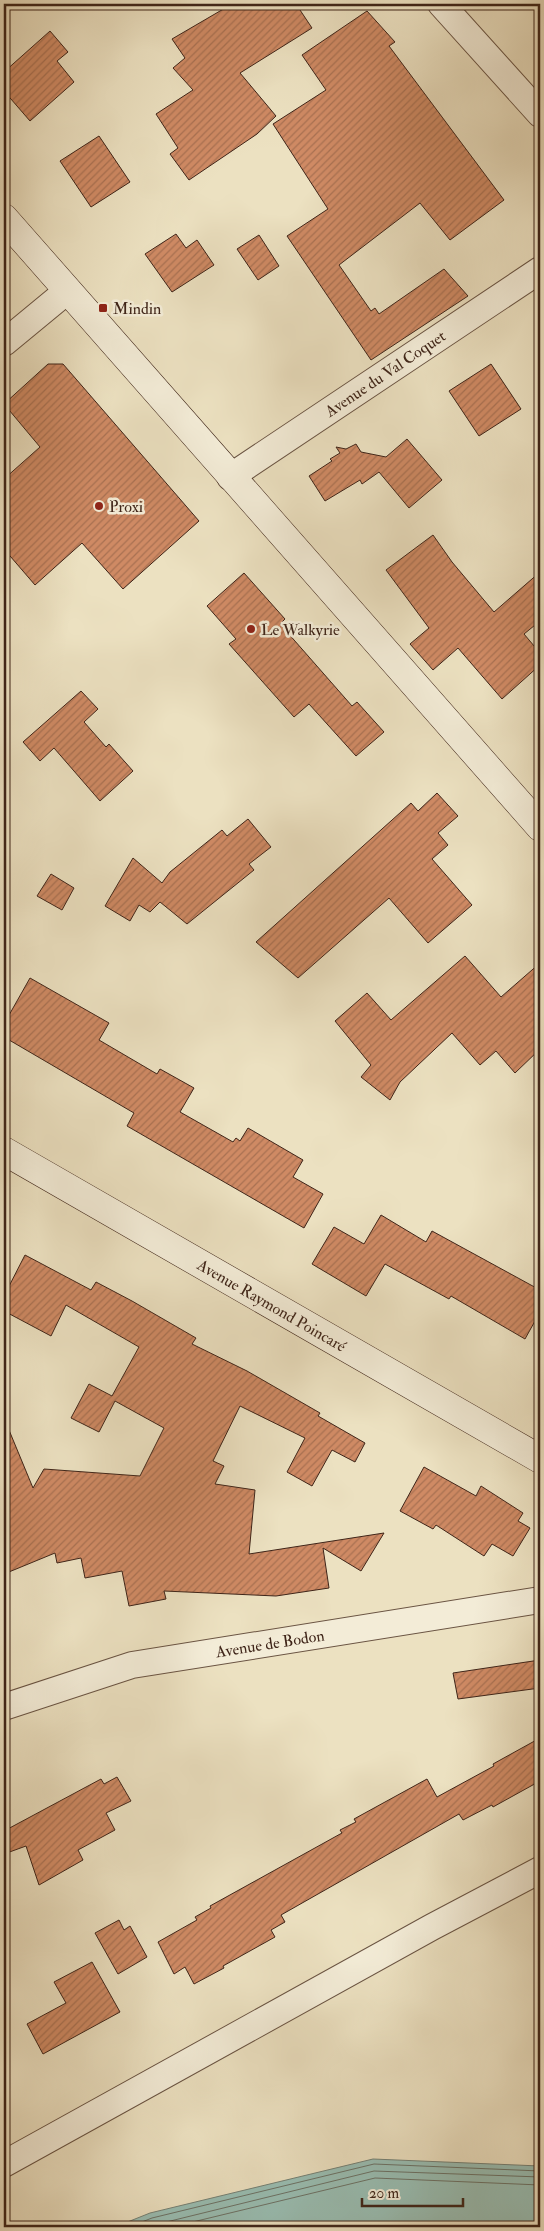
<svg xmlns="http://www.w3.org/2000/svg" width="544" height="2231" viewBox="0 0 544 2231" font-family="'IM FELL Double Pica',serif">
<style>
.water{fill:#99beb3;stroke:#758175}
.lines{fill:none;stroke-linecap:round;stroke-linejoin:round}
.shore{stroke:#6c7266;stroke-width:1}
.building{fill:url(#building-hatch);stroke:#3f2519}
.street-casing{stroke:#6a5443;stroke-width:28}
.secondary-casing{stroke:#3f2519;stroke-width:29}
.street{stroke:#f3ecd7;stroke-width:26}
.secondary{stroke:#f3ecd7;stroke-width:28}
.poi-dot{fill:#8f2418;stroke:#f3ecd7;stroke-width:2}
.labels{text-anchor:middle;stroke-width:5;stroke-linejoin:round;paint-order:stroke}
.poi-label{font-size:16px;fill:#3f2519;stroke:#f3ecd7;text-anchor:start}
.street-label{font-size:16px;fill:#3f2519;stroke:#f3ecd7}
</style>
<defs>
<pattern id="building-hatch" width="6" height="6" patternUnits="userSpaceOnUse" patternTransform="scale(1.25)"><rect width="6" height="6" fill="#cf8a64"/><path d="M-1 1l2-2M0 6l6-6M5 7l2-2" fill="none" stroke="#a97152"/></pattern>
</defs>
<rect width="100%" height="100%" fill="#ece1c1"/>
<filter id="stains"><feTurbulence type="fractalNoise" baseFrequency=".004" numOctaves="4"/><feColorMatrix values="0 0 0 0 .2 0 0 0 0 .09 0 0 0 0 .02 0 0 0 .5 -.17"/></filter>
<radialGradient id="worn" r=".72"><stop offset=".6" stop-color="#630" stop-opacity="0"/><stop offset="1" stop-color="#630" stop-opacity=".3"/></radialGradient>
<!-- water -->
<path class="water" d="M373 2159 540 2166V2227H115L150 2213Z"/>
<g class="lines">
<!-- shore -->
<g class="shore">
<path d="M129 2227 152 2218 374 2164 540 2171"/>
<path d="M146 2227 374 2171 540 2177"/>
<path d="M172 2227 375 2178 540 2185"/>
</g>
</g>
<!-- building -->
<g class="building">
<path d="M232 4H296L312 28 240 73 276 116 257 134 189 180 170 154 178 148 156 114 193 90 173 68 185 58 172 39Z"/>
<path d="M367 11 395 42 389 46 504 200 450 240 420 203 339 265 371 311 375 308 379 314 444 269 468 296 371 360 287 236 328 209 273 124 326 90 302 55Z"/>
<path d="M50 31 68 52 57 61 74 82 30 121 4 91V72Z"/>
<path d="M99 136 130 182 91 207 60 161Z"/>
<path d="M176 234 186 248 197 240 214 265 172 292 145 254Z"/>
<path d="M259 235 279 266 258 280 237 249Z"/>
<path d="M48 364H63L199 521 123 589 82 543 35 585 4 549V479L40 447 4 404Z"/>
<path d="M491 364 521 409 479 436 449 391Z"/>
<path d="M407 439 442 480 409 508 379 472 362 484 360 480 325 501 309 476 332 461 330 459 340 453 336 447 346 449 356 444 361 452 386 457Z"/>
<path d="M433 535 452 562 494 612 540 572V621L524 634 540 653V665L502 699 458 648 433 670 410 644 429 628 386 570Z"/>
<path d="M244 573 285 619 280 624 352 706 357 702 384 732 356 756 309 704 294 717 229 644 236 639 207 606Z"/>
<path d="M81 691 98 709 84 722 106 747 109 744 133 771 100 801 54 748 40 761 23 742Z"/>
<path d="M437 793 458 816 438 833 448 845 432 859 472 905 428 943 389 898 298 978 256 942 411 803 418 811Z"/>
<path d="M248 819 271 847 249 864 254 870 187 924 160 902 150 912 139 905 130 921 105 906 133 858 162 883 170 872 222 830 227 836Z"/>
<path d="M51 874 74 888 62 910 37 896Z"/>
<path d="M465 956 501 997 540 963V1049L515 1073 496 1051 480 1065 452 1033 400 1082 390 1100 361 1077 371 1065 335 1021 367 993 391 1020Z"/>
<path d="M30 978 109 1023 99 1040 157 1074 160 1069 194 1088 180 1112 233 1142 236 1138 240 1141 248 1128 303 1160 293 1177 323 1194 304 1228 127 1126 134 1113 4 1037V1024Z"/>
<path d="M381 1215 426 1242 432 1231 540 1290V1312L525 1339 451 1296 449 1299 385 1264 366 1296 312 1264 334 1227 364 1244Z"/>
<path d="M25 1255 91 1290 96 1282 132 1301 196 1338 192 1344 247 1371 320 1413 318 1416 365 1443 355 1462 332 1450 312 1486 287 1472 305 1438 240 1406 213 1461 224 1466 215 1484 255 1490 249 1554 384 1533 361 1571 323 1548 329 1588 276 1596 164 1591 166 1599 129 1606 122 1571 85 1578 81 1558 57 1563 55 1553 4 1574V1418L33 1488 44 1469 140 1476 164 1428 115 1401 99 1432 71 1418 89 1384 112 1396 139 1347 66 1305 51 1336 4 1311V1296Z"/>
<path d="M424 1467 476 1496 481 1486 523 1513 518 1521 530 1528 513 1556 492 1544 484 1556 436 1525 433 1529 400 1511Z"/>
<path d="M540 1660V1688L458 1699 453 1673Z"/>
<path d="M540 1738V1781L493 1807 492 1805 463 1820 459 1814 281 1915 285 1922 271 1930 275 1937 223 1966 224 1968 194 1984 185 1967 174 1974 158 1942 197 1920 195 1917 211 1908 210 1906 342 1833 340 1830 356 1822 354 1819 427 1779 437 1797 494 1766 493 1764Z"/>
<path d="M117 1777 131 1801 106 1813 115 1830 78 1850 83 1860 39 1885 26 1846 4 1854V1831L101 1779 104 1784Z"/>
<path d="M119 1920 124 1930 130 1926 147 1957 118 1974 95 1933Z"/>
<path d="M92 1962 120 2012 43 2054 27 2024 66 2003 54 1982Z"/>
</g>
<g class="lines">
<!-- street casing -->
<g class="street-casing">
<g id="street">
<path d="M441 4 540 114"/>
<path d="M4 343 67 291"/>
<path d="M230 477 540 270"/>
<path d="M4 1707 132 1665 540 1600"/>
<path d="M4 2164 432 1927 540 1870"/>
</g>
</g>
<!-- secondary casing -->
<g class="secondary-casing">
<g id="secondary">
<path d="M4 218 540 827"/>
<path d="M4 1151 540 1459"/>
</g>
</g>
<!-- street -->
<use href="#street" class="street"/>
<!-- secondary -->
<use href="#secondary" class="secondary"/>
</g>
<!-- markers -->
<g class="poi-dot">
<rect x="98" y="303" width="10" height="10" rx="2.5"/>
<circle cx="99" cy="506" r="5"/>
<circle cx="251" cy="629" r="5"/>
</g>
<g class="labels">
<!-- poi labels -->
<g class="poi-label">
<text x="113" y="314">Mindin</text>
<text x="109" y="512">Proxi</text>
<text x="261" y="635">Le Walkyrie</text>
</g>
<!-- street labels -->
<g class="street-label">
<text transform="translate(385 373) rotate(-34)" y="6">Avenue du Val Coquet</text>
<text transform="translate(272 1305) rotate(30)" y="6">Avenue Raymond Poincaré</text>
<text transform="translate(270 1643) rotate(-9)" y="6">Avenue de Bodon</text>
</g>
</g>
<!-- margin -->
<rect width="544" height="2231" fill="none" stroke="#ece1c1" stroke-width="20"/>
<rect x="5" y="5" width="534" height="2221" fill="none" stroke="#3f2519" stroke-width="2.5"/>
<rect x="10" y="10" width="524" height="2211" fill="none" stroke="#3f2519"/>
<!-- scale -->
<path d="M362 2198v8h101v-8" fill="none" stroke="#3f2519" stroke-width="2.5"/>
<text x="369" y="2198" font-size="15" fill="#3f2519" stroke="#f3ecd7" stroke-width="4" paint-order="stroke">20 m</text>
<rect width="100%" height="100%" filter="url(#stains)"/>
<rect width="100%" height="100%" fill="url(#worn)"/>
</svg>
